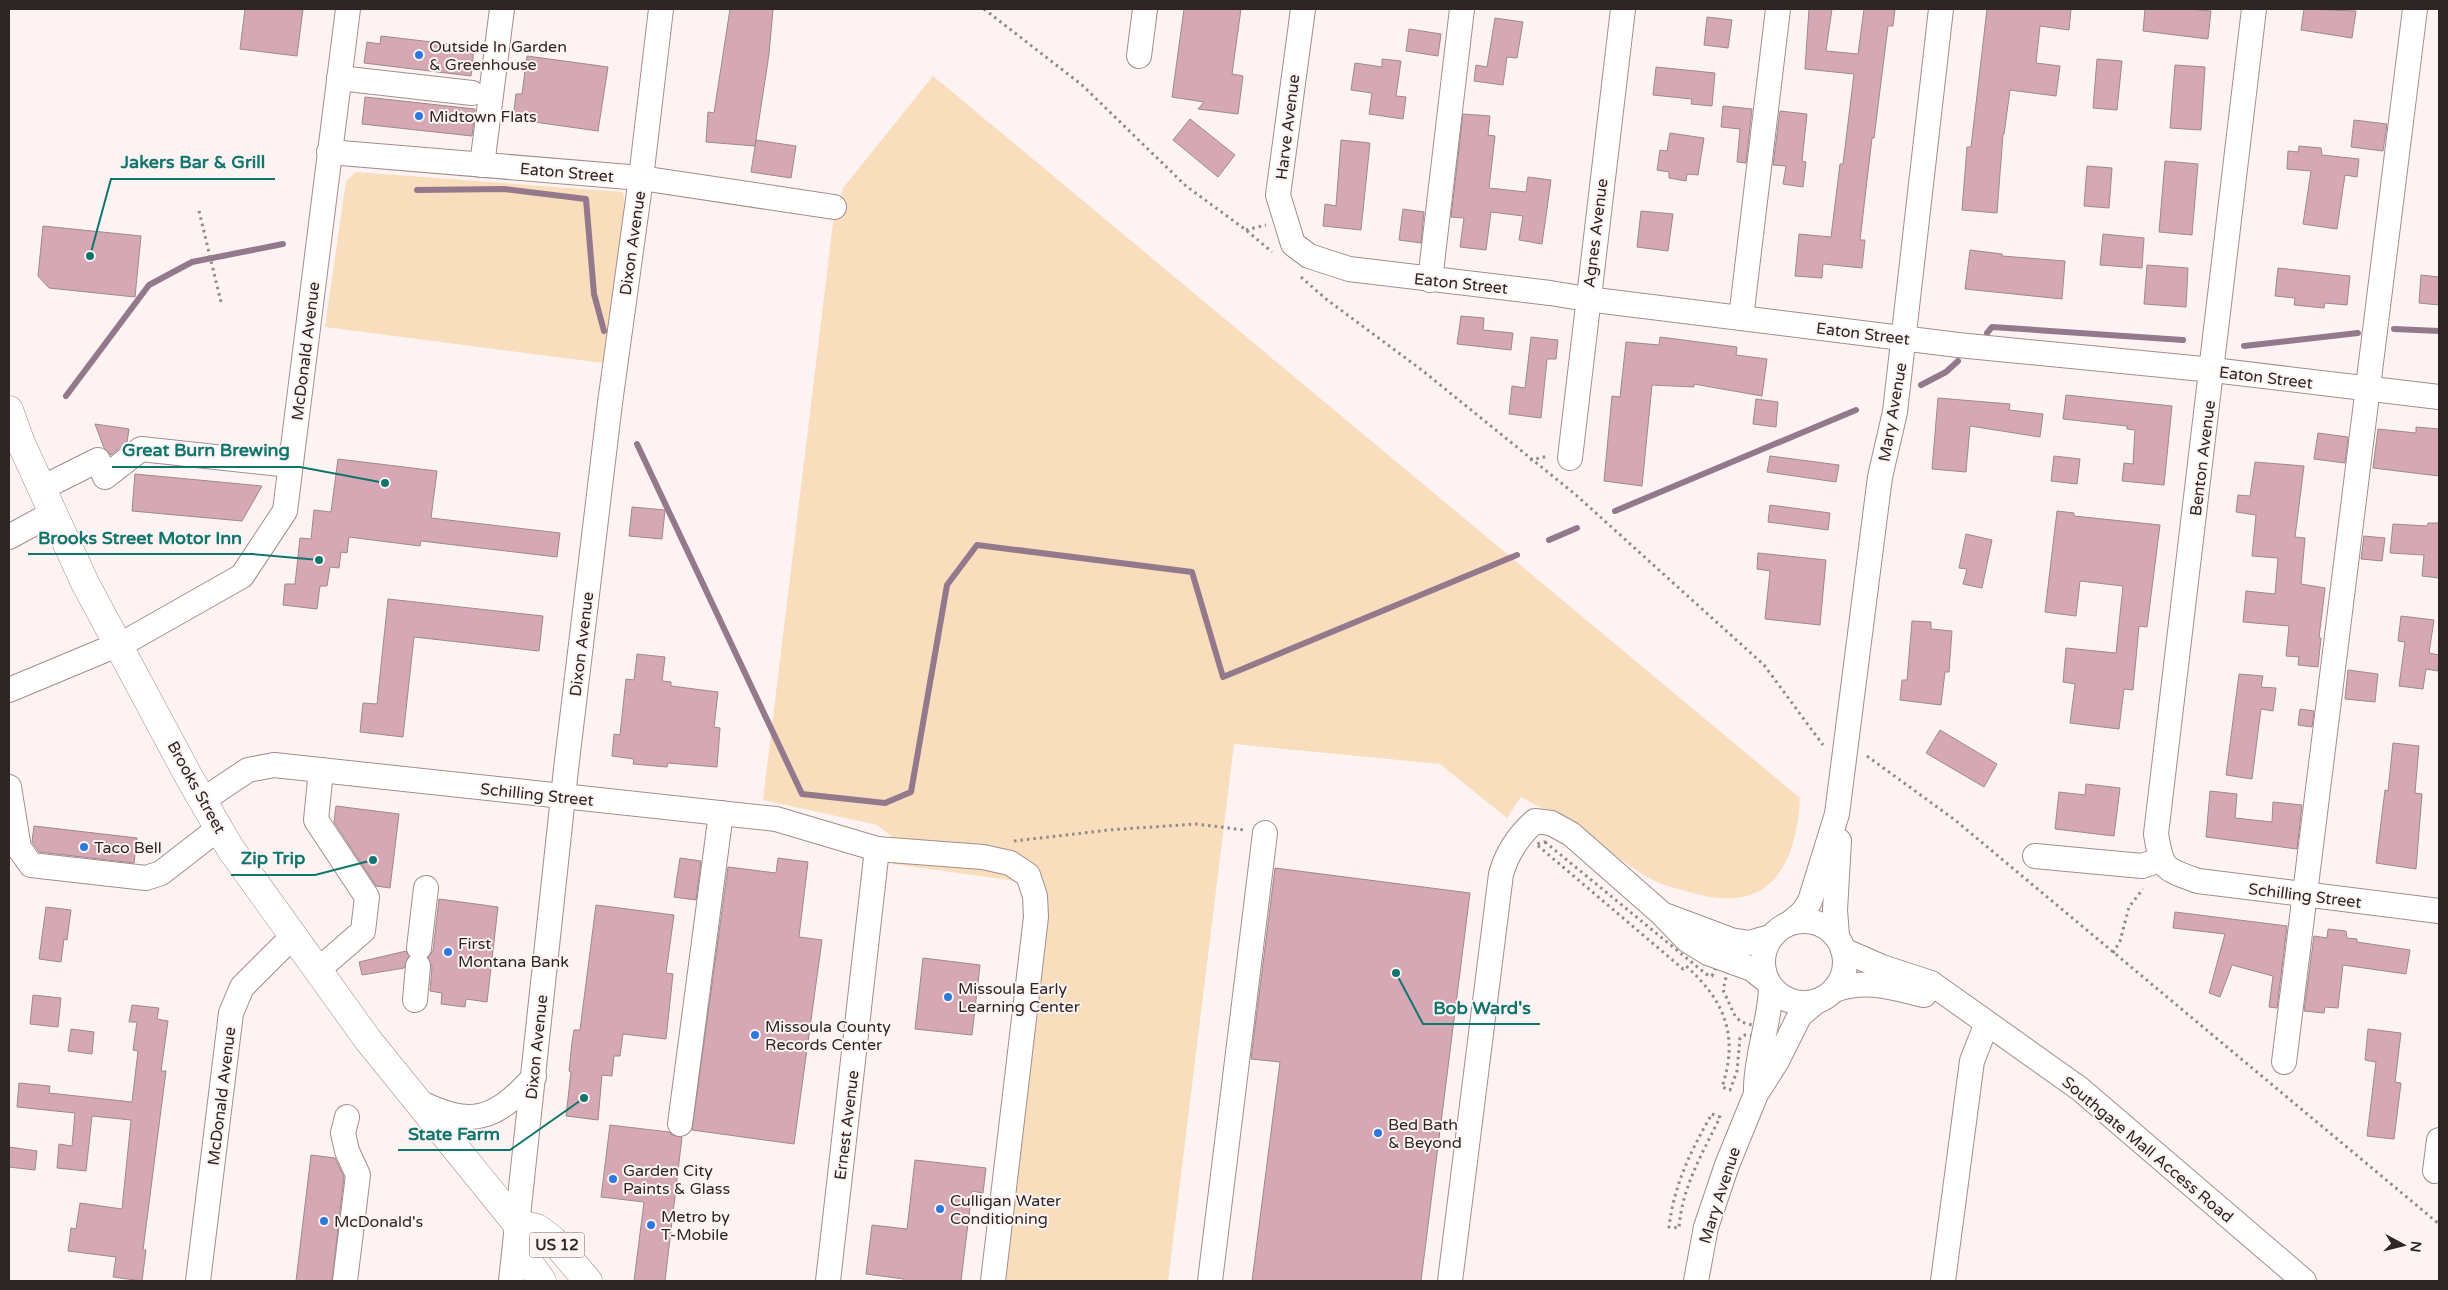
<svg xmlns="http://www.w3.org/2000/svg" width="2448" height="1290" viewBox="0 0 2448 1290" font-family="'Varela Round',sans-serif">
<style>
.green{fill:#f8debd}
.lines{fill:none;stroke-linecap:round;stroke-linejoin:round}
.stream{stroke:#94798d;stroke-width:6}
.building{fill:#d6a7b5;stroke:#9d898e}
.minor-casing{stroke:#a38d8b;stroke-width:26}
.highway-casing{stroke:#a38d8b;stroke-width:29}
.path{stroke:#928988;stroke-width:3;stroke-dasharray:2.5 4;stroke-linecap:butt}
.minor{stroke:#fff;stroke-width:24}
.highway{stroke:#fff;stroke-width:28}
.poi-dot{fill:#2a78e3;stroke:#fdf3f2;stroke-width:2}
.labels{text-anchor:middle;stroke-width:4;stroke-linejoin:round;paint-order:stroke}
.shield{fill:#fdf3f2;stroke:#6c6462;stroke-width:1}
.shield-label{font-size:15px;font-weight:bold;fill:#2e2625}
.poi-label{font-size:16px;fill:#2e2625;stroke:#fdf3f2;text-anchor:start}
.street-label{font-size:16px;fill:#2e2625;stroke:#fdf3f2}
.leader{fill:none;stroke:#0f766e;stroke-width:2}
.callout-dot{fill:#0f766e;stroke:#fdf3f2;stroke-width:2}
.callout-label{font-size:18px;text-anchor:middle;font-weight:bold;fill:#0f766e;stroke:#fdf3f2;stroke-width:4;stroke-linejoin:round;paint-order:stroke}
</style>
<rect width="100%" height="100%" fill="#fdf3f2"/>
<!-- green -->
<g class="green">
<path d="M933 76 1800 798C1796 870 1767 916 1689 892 1677 888 1663 886 1653 880 1624 865 1599 841 1571 824 1555 814 1537 806 1521 797L1507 818 1440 764 1234 744 1168 1281H984L1025 899 1021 884 1009 880 893 864 894 838 877 825 763 800 833 223 843 188Z"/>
<path d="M356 172 623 192 625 206 603 363 325 327 346 181Z"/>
</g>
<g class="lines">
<!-- stream -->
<g class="stream">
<path d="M417 190 504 189 586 199 594 294 604 331"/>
<path d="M2394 329 2439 331"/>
<path d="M1987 333 1992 327 2183 340"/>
<path d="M2244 346 2358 333"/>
<path d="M1921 385 1946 372 1958 361"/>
<path d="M66 396 149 285 192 262 283 244"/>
<path d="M637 444 802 794 885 803 911 792 947 585 977 545 1192 572 1223 677 1517 555"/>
<path d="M1615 511 1856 410"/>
<path d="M1549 540 1577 528"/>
</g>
</g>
<!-- building -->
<g class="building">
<path d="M245 9H303L297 56 240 49Z"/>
<path d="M730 9H773L769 54 755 146 706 142 708 112 714 113Z"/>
<path d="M1184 9H1241L1232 74 1243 76 1238 114 1198 109 1204 102 1172 97Z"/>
<path d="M1809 9H1832L1826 51 1858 54 1864 9H1895L1893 26H1888L1874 138H1872L1860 240H1865L1862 268 1823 264 1822 278 1795 276 1799 234 1831 237 1840 164H1843L1854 74 1805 69Z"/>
<path d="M1987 9H2071L2069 30 2040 26 2036 63 2060 66 2056 96 2010 90 2004 134H2003L1997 213 1962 210 1967 147H1971Z"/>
<path d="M2145 9H2190L2211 11 2208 39 2143 31Z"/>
<path d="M2304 9 2356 11 2352 38 2301 30Z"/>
<path d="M1707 17 1732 20 1728 48 1704 45Z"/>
<path d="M1495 18 1523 22 1517 58 1507 57 1503 85 1474 81 1476 65 1487 67Z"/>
<path d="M1409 29 1441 34 1438 56 1406 51Z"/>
<path d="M381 36 474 47 471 76 364 63 367 42 380 44Z"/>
<path d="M527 56 608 67 598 131 513 119 516 94H522Z"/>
<path d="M1382 59 1401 61 1396 96 1406 97 1403 119 1369 114 1372 93 1351 90 1355 63 1382 67Z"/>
<path d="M2097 59 2122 61 2117 110 2093 108Z"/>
<path d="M2175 65 2205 67 2201 130 2170 128Z"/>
<path d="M1656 67 1715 73 1712 106 1691 104 1692 99 1653 95Z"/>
<path d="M365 97 475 109 472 136 362 124Z"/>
<path d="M1723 106 1752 109 1746 163 1737 162 1740 129 1721 127Z"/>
<path d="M1780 111 1807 114 1802 161 1806 162 1803 187 1783 184 1786 166 1773 165Z"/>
<path d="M1463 114 1490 116 1488 135 1495 136 1489 188 1526 192 1528 177 1551 180 1542 244 1519 240 1523 216 1491 212 1486 250 1460 247 1464 218 1451 217Z"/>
<path d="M1190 119 1235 155 1218 177 1173 140Z"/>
<path d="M2354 120 2387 124 2383 151 2351 147Z"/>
<path d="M1670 133 1704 138 1698 175 1687 174 1686 181 1669 178V172L1657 170 1660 150 1667 151Z"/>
<path d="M756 140 796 146 791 178 751 172Z"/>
<path d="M1341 140 1370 143 1361 230 1323 226 1325 204 1336 206Z"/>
<path d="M2299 146 2321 148 2322 155 2359 159 2357 177 2345 175 2337 229 2303 224 2311 171 2287 169 2288 151 2298 152Z"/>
<path d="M2165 161 2198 164 2192 235 2159 232Z"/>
<path d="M2087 166 2112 168 2109 208 2084 206Z"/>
<path d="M1403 209 1424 212 1421 243 1399 240Z"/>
<path d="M1641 211 1673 214 1668 251 1637 247Z"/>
<path d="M43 226 141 236 135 297 49 288 38 276Z"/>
<path d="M2103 234 2144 238 2142 268 2100 265Z"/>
<path d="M1970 250 2002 254V256L2065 261 2062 299 1965 289Z"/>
<path d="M2147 265 2188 268 2186 307 2144 304Z"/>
<path d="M2278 268 2350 276 2347 305 2325 303 2324 308 2294 305 2295 298 2275 296Z"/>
<path d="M2421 275 2439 277V305L2419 303Z"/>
<path d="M1461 316 1484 318 1483 330 1513 333 1511 350 1457 344Z"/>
<path d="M1531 337 1558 340 1556 359H1547L1541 418 1509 414 1512 386 1525 388Z"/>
<path d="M1660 337 1737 347 1736 355 1767 359 1762 396 1694 384V387L1652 385 1642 486 1604 481 1612 396 1620 397 1626 342 1659 345Z"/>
<path d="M2066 395 2172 406 2164 485 2122 481 2124 463 2133 464 2135 430 2127 429V426L2063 419Z"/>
<path d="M1938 398 2010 404 2009 410 2043 414 2040 437 1970 426 1966 472 1932 469Z"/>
<path d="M1756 399 1778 402 1776 427 1753 424Z"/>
<path d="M95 424 129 429 127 442 111 455 104 448Z"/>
<path d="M2416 427 2439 429V476L2373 468 2378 429 2416 433Z"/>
<path d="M2318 433 2348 437 2345 463 2314 459Z"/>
<path d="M1770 456 1839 465 1836 482 1767 472Z"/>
<path d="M2054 456 2080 459 2077 484 2051 481Z"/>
<path d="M338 459 437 471 431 518 560 533 557 557 421 541 420 546 349 537 347 553 341 552 339 568 330 567 327 586H320L317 609 283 605 285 584H295L300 538 311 539 314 510 331 512Z"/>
<path d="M2255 462 2304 466 2295 537 2305 538 2301 584 2325 588 2319 638H2321L2318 667 2298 665 2299 657 2286 656 2289 626 2243 622 2246 591 2275 594 2278 558 2252 556 2256 515 2236 512 2238 495 2250 496Z"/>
<path d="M135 474 262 486 242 521 132 511Z"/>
<path d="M1770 505 1830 513 1828 530 1768 522Z"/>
<path d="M632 507 665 510 662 539 629 536Z"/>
<path d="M2057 511 2074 513V516L2160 525 2147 627 2139 626 2133 690 2124 689 2119 729 2070 723 2075 684 2063 682 2066 648 2116 653 2123 586 2080 581 2076 616 2045 612Z"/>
<path d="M2428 523H2439V578L2422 576 2424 555 2390 553 2393 524 2427 526Z"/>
<path d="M1966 534 1992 540 1982 588 1963 584 1967 569 1959 568Z"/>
<path d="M2364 536 2385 538 2382 561 2361 559Z"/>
<path d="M1758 553 1826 560 1820 625 1765 619 1770 571 1757 569Z"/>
<path d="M388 599 543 616 539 651 414 637 403 737 360 732 363 703 377 704Z"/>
<path d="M2401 616 2434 620 2429 653 2439 655 2438 671 2426 669 2423 689 2399 686 2405 642 2398 641Z"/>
<path d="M1912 621 1931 622V629L1952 631 1949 672H1945L1941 705 1900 700 1902 680H1907Z"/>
<path d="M637 654 665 657 662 681 671 682V686L718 692 714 727 720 728 717 767 668 763 667 767 633 764 634 759 612 756 614 734 620 735 626 679 634 680Z"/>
<path d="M2348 670 2378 674 2375 702 2345 699Z"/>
<path d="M2239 674 2263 676 2261 687 2276 688 2273 711 2261 709 2252 779 2226 775Z"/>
<path d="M2300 709 2314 711 2312 727 2298 725Z"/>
<path d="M1940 730 1997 764 1984 787 1926 753Z"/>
<path d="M2393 743 2419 746 2415 793 2422 794 2416 869 2376 863 2385 790 2388 791Z"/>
<path d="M2086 784 2120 788 2114 836 2055 829 2059 792 2085 795Z"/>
<path d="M2210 791 2237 794 2235 818 2272 822 2273 802 2302 805 2297 849 2206 837Z"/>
<path d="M336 806 399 814 390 888 376 886 334 822Z"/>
<path d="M34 826 137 838 134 863 39 852 32 842Z"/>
<path d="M680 858 701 861 696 900 674 897Z"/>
<path d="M778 858 808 862 799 937 822 940 794 1144 692 1130 728 867 776 873Z"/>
<path d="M1275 868 1470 893 1421 1281H1252L1280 1062 1251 1059Z"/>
<path d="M439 899 498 907 487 1002 466 999 465 1007 441 1004 442 993 430 991 432 967 428 958 433 950Z"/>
<path d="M596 905 674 915 666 973 673 974 666 1039 623 1034 620 1056H614L612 1076 602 1075 598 1120 566 1116 571 1072 569 1071 572 1042 574 1030H580Z"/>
<path d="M46 907 71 910 67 940 64 939 61 962 39 959Z"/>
<path d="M2175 912 2287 926 2277 1008 2269 1007 2273 976 2232 965 2220 997 2209 993 2225 934 2173 928Z"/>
<path d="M2328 929 2346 931 2347 938 2357 939V942L2410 950 2406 974 2343 965 2338 1008 2325 1007 2324 1013 2304 1011 2314 936 2327 938Z"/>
<path d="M406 951 409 956 404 968 362 975 359 962Z"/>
<path d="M923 958 980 965 972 1035 915 1029Z"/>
<path d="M33 995 61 998 58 1027 30 1024Z"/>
<path d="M132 1005 159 1008 157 1019 168 1021 161 1071H166L143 1250H146L142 1281 113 1277 116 1257 68 1251 71 1228 76 1229 80 1203 122 1209 131 1120 92 1116 86 1171 57 1168 59 1144 72 1146 75 1113 17 1107 19 1083 50 1086 49 1093 132 1102 138 1051 133 1050 137 1022H129Z"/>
<path d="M71 1029 94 1032 92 1054 68 1051Z"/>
<path d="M2368 1029 2401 1033 2395 1082 2401 1083 2394 1139 2367 1136 2376 1062 2365 1060Z"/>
<path d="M610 1125 669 1132 672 1135 682 1137 665 1281H634L644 1202 601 1197Z"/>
<path d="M9 1147 37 1151 35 1170 9 1167Z"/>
<path d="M311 1155 335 1158 344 1177 332 1281H296Z"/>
<path d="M915 1160 986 1168 983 1193 972 1191 961 1281H904V1279L866 1274 872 1225 907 1229Z"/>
</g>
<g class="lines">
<!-- minor casing -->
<g class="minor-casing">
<g id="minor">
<path d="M1303 9 1278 195 1293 244 1309 256 1349 269 1550 293 1587 299 1958 345 2213 370 2439 397"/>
<path d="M2254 9 2156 834C2162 870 2164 869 2198 881L2439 911"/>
<path d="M1139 56 1145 9"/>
<path d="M339 78 472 93"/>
<path d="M329 152 641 178 834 207"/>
<path d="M482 165 502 9"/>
<path d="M1430 280 1462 9"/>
<path d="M1741 318 1778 9"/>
<path d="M1570 458 1623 9"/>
<path d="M42 488 98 460 105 477 141 449 290 465"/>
<path d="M9 537 53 513"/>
<path d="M9 690 129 640 242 576 285 511 348 9"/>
<path d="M9 787 19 848 31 865 146 878 161 873 219 828"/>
<path d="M203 800 248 770 274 765 776 819 877 849 983 857 1010 863 1028 875 1035 896 1036 917 993 1281"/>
<path d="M2035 856 2142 866 2160 860"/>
<path d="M1667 916 1731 940 1749 943 1770 937"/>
<circle cx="1804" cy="962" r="41"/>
<path d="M1790 923 1804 911 1810 901 1837 814 1880 477 1895 412 1941 9"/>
<path d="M1837 936 1835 910 1839 841"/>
<path d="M419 948 426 888"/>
<path d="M1843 950 1882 967 1931 983 2080 1089 2304 1281"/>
<path d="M318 970 363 931 367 897 316 820 321 770"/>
<path d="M1834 990C1865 978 1894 988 1924 995"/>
<path d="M415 1000 418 966"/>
<path d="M2284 1062 2415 9"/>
<path d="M1756 1089C1756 1055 1770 1022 1771 988"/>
<path d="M417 1101C471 1128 494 1121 534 1077"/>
<path d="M680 1124 721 813"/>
<path d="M2435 1171 2439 1140"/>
<path d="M198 1281 231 1013 242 987 294 935"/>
<path d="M345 1281 358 1175 347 1151 343 1133 347 1117"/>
<path d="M511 1281 566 769 610 403 641 178 661 9"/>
<path d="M828 1281 877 849"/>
<path d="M1210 1281 1265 833"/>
<path d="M1450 1281 1501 874C1507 853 1518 836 1535 821L1551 823 1571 834 1661 913 1687 940 1708 953 1752 969 1767 981"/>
<path d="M1696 1281 1706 1227 1727 1165 1756 1094 1777 1061 1800 1015 1817 1001"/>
<path d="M1943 1281 1972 1061 1987 1023"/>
</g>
</g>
<!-- highway casing -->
<g class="highway-casing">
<g id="highway">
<path d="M9 410 21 443 85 583 189 777 230 848 368 1040 517 1224 524 1256 542 1281"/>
<path d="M517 1224 537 1228 553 1240 588 1281"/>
</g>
</g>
<!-- path -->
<g class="path">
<path d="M984 9 1082 85 1186 186 1246 230 1272 252"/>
<path d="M199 211 221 302"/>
<path d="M1246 230 1266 225"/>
<path d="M1301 277 1326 299 1423 371 1576 495 1764 665 1823 745"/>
<path d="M1530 460 1549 456"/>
<path d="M1867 756 1955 820 2439 1224"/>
<path d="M1014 841 1108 830 1196 824 1245 830"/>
<path d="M1545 842 1706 974 1712 976 1717 965 1728 969 1723 990 1735 1016 1741 1022 1756 1026 1755 1036 1745 1035 1740 1038 1737 1071 1730 1090 1722 1087C1739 1036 1725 1001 1686 966L1683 969 1536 844Z"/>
<path d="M2113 953 2120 941 2129 907 2143 889"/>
<path d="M1712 1114 1720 1117C1703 1153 1682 1186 1679 1228L1669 1227C1674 1185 1691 1150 1712 1114Z"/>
</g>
<!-- minor -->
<use href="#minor" class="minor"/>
<!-- highway -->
<use href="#highway" class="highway"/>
</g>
<!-- markers -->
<g class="poi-dot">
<circle cx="419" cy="55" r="5"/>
<circle cx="419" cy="116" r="5"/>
<circle cx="84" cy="847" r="5"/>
<circle cx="448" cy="952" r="5"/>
<circle cx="948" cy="997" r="5"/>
<circle cx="755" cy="1035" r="5"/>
<circle cx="1378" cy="1133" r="5"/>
<circle cx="613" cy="1179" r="5"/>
<circle cx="940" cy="1209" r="5"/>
<circle cx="324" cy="1221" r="5"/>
<circle cx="651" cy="1225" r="5"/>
</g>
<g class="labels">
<!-- shield labels -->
<rect class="shield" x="529.5" y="1232.5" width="55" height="25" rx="4"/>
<g class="shield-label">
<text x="557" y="1250">US 12</text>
</g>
<!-- poi labels -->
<g class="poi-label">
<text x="429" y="52">Outside In Garden<tspan x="429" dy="18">&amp; Greenhouse</tspan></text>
<text x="429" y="122">Midtown Flats</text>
<text x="94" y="853">Taco Bell</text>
<text x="458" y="949">First<tspan x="458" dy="18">Montana Bank</tspan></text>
<text x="958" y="994">Missoula Early<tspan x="958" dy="18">Learning Center</tspan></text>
<text x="765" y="1032">Missoula County<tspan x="765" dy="18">Records Center</tspan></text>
<text x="1388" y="1130">Bed Bath<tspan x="1388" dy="18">&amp; Beyond</tspan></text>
<text x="623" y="1176">Garden City<tspan x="623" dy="18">Paints &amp; Glass</tspan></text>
<text x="950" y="1206">Culligan Water<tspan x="950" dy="18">Conditioning</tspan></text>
<text x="661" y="1222">Metro by<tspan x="661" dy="18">T-Mobile</tspan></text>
<text x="334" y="1227">McDonald's</text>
</g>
<!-- street labels -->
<g class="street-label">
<text transform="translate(1287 127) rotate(-83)" y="6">Harve Avenue</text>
<text transform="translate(567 172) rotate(5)" y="6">Eaton Street</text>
<text transform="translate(1595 233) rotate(-83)" y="6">Agnes Avenue</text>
<text transform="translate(632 243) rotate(-82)" y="6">Dixon Avenue</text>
<text transform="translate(1461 283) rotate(6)" y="6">Eaton Street</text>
<text transform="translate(1863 333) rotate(7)" y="6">Eaton Street</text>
<text transform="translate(305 351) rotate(-83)" y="6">McDonald Avenue</text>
<text transform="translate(2266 377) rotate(7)" y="6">Eaton Street</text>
<text transform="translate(1892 412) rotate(-80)" y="6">Mary Avenue</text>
<text transform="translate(2202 458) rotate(-83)" y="6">Benton Avenue</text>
<text transform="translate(581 644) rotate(-83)" y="6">Dixon Avenue</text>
<text transform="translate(197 787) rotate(61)" y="6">Brooks Street</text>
<text transform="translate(537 794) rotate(6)" y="6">Schilling Street</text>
<text transform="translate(2305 895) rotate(7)" y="6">Schilling Street</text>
<text transform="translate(536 1047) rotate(-84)" y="6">Dixon Avenue</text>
<text transform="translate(221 1096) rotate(-83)" y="6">McDonald Avenue</text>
<text transform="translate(846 1125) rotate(-83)" y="6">Ernest Avenue</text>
<text transform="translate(2148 1149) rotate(40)" y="6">Southgate Mall Access Road</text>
<text transform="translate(1719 1195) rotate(-72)" y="6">Mary Avenue</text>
</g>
</g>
<!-- callouts -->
<path class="leader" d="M90 256L111 179H275M385 483L300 467H112M319 560L252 554H28M373 860L315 875H231M1396 973L1423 1024H1540M584 1098L510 1150H398"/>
<g class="callout-dot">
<circle cx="90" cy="256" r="5"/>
<circle cx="385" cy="483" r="5"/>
<circle cx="319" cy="560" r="5"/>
<circle cx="373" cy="860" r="5"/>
<circle cx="1396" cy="973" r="5"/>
<circle cx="584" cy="1098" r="5"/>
</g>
<g class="callout-label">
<text x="193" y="168">Jakers Bar &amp; Grill</text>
<text x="206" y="456">Great Burn Brewing</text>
<text x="140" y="544">Brooks Street Motor Inn</text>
<text x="273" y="864">Zip Trip</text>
<text x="1482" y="1014">Bob Ward's</text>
<text x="454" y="1140">State Farm</text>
</g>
<!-- border -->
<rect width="2448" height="1290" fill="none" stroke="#2e2625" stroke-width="20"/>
<!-- north arrow -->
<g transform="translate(2403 1245) rotate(97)" stroke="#fdf3f2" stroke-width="4" paint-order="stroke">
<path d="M0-4L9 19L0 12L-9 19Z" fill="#2e2625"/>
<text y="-8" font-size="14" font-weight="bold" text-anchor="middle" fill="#2e2625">N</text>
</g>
</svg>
